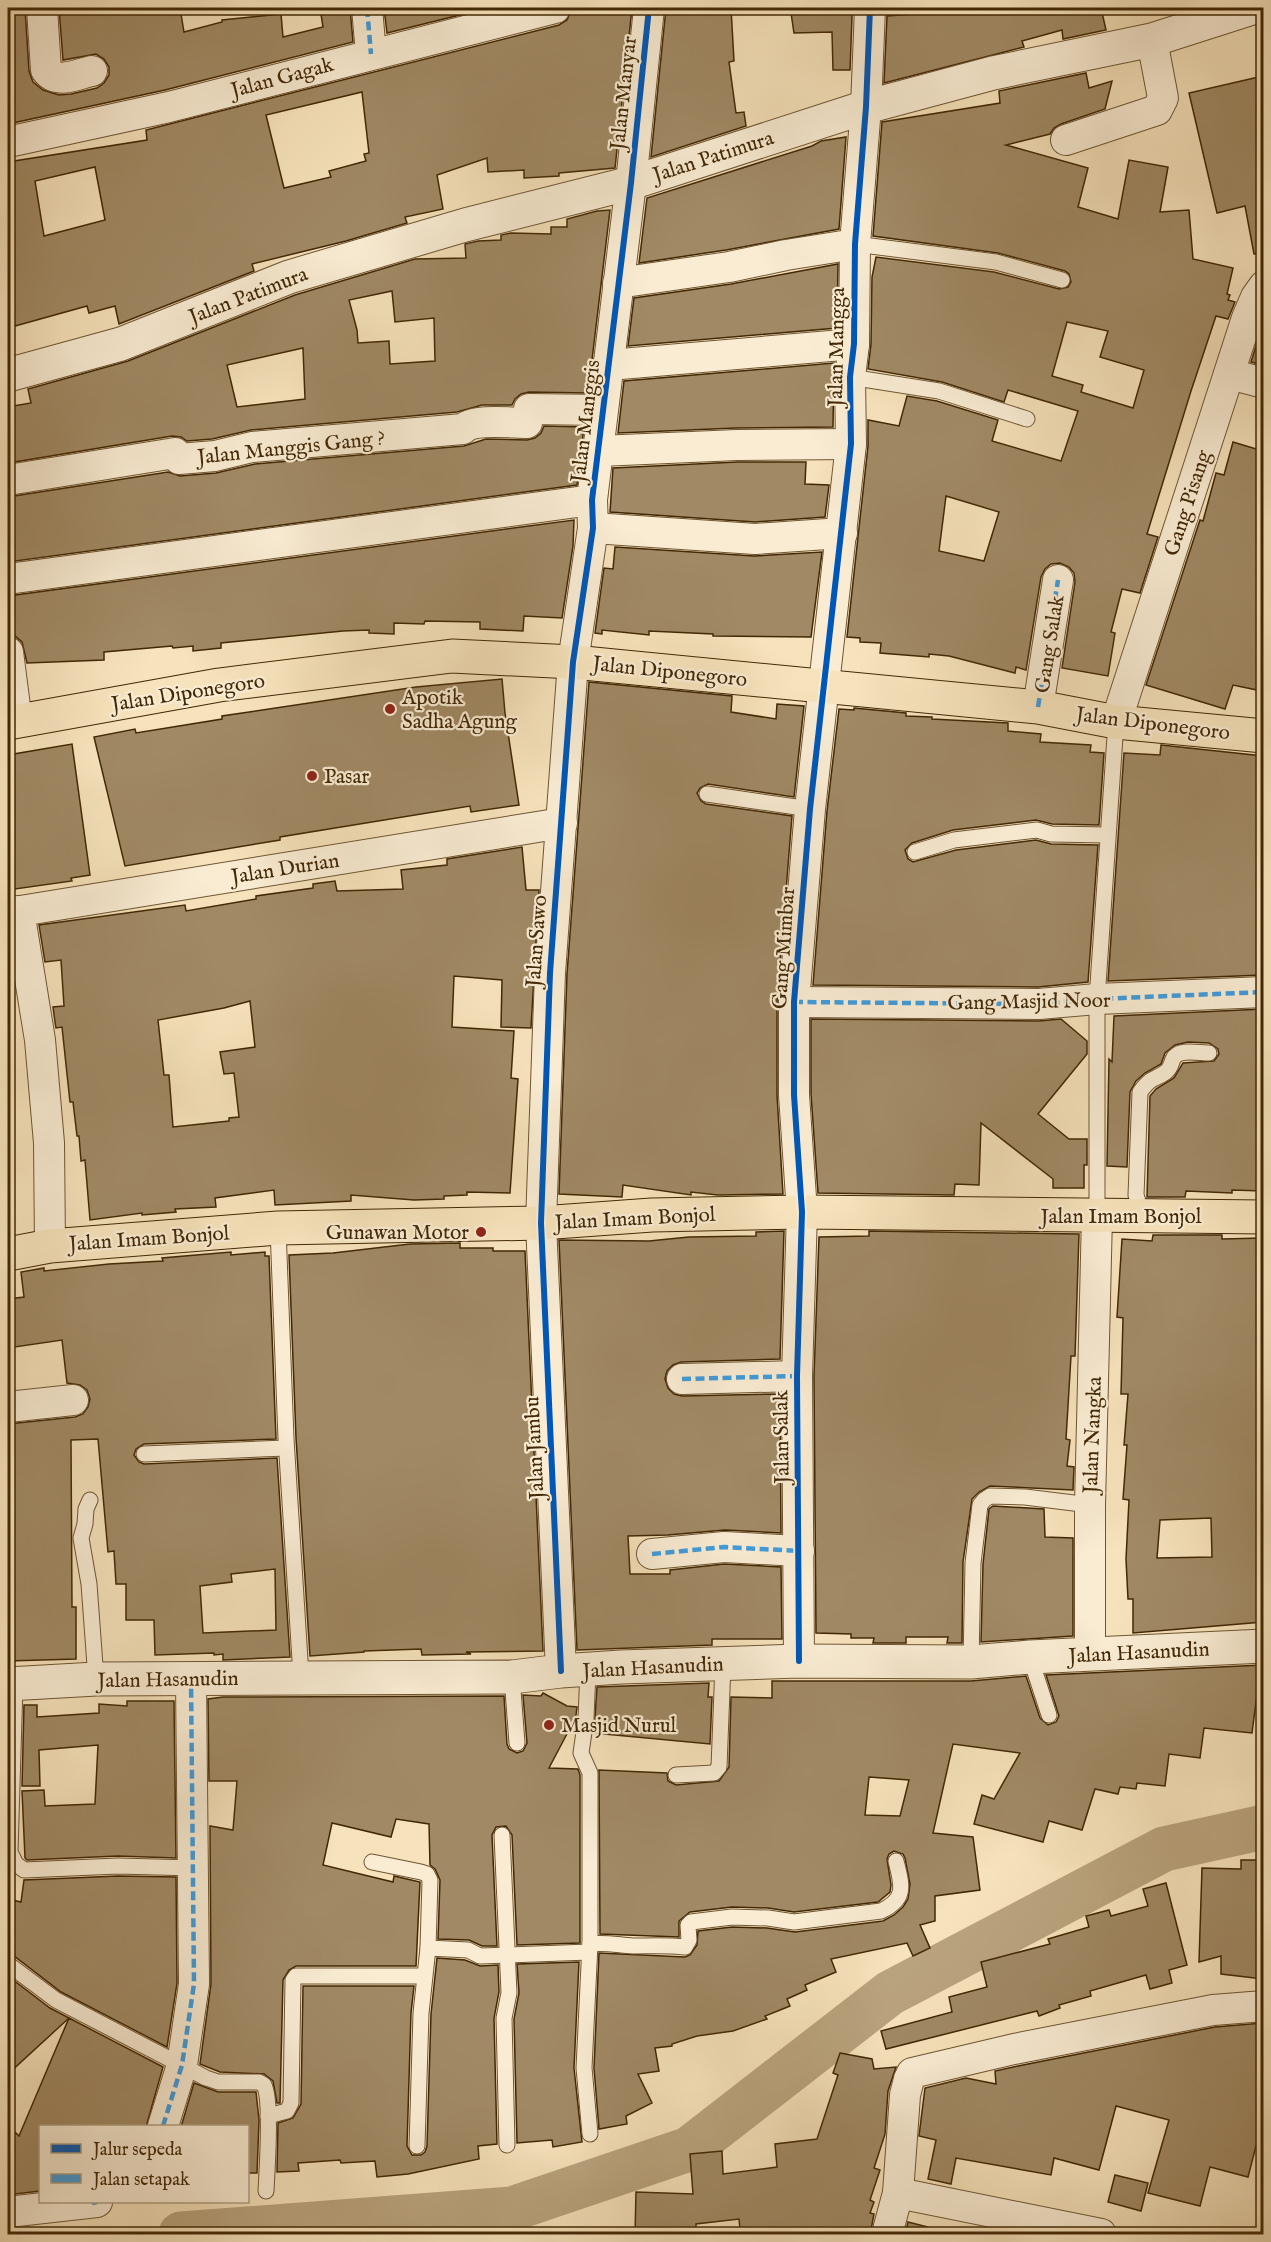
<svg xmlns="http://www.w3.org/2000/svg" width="1271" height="2242" viewBox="0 0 1271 2242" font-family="'IM FELL English',serif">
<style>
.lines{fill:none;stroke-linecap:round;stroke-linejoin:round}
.river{stroke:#b9a37d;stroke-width:45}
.building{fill:#a08964;stroke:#422806;stroke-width:1.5;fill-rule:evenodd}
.service-casing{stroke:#6f5633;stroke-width:17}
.minor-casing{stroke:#6f5633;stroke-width:32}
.tertiary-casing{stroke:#6f5633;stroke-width:35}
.trunk-casing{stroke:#422806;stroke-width:35}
.service{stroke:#f9ecd3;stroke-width:15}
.minor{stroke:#f9ecd3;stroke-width:30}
.tertiary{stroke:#f9ecd3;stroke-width:33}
.trunk{stroke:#f6e2bb;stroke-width:33}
.quiet{stroke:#3f9cdd;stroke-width:4.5;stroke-dasharray:9 4.5;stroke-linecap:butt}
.cycleway-casing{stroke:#f9ecd3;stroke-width:10}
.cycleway{stroke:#0057b8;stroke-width:6}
.poi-dot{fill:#8f2418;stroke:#f9ecd3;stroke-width:2}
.labels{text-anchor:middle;stroke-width:4.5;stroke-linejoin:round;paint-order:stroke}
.street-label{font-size:21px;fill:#422806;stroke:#f9ecd3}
.poi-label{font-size:21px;fill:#422806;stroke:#f9ecd3;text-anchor:start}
</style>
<rect width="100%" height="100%" fill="#f6e2bb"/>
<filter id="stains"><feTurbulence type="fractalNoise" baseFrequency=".00333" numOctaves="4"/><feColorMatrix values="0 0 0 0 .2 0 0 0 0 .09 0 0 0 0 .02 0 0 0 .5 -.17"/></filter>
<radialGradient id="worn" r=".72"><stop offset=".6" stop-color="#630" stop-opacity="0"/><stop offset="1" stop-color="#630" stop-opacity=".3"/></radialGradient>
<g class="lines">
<!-- river -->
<path class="river" d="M181 2234 512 2209 689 2149 890 1993 1164 1849 1264 1827"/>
</g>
<!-- building -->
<g class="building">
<path d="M8 8H25L29 71 33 82 43 90 59 95 71 94 97 88 104 83 109 75V67L104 59 96 54 63 60 59 8H112L113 14 141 8H180L184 32 222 22V20L281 14 283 37 323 27 320 8H350L353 42 165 90 8 124Z"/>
<path d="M384 8H488L387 33Z"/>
<path d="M572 8H632L615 168 559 173V176L524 178V170L488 172 487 158 437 175 443 209 405 217 407 223 346 241 252 264 254 271 119 324 115 306 89 313 87 306 8 328V162L147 140 146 130 559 25 567 20ZM362 92 369 153 364 154 366 161 329 171 331 177 284 188 266 115ZM95 167 105 220 44 236 35 181Z"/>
<path d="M666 8H731L734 61 729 62 736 113 744 112 746 126 651 157Z"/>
<path d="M814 8H851L852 17 850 70H833L832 32 794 33 791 13 814 10Z"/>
<path d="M912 8H1101L1106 30 1063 39 1062 30 1022 41 1024 47 884 83 887 16 913 14Z"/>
<path d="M1086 73 1089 88 1112 81 1105 109 1061 124 1054 128 1050 134 1006 145 1088 168 1078 207 1118 219 1129 160 1168 167 1160 212 1189 210 1193 259 1233 268 1227 294 1230 295 1228 300 1235 302 1228 319 1216 316 1191 391 1147 534 1158 537 1140 593 1122 589 1111 632 1115 633 1108 676 1062 668 1075 582 1074 573 1069 567 1060 563 1051 564 1045 569 1041 577 1026 670 1016 667 1015 673 949 656 929 654V657L880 653 881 643 860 642V638L847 637 868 446V420L899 426 907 396 937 401 998 420 992 441 1061 461 1078 411 1008 390 1004 402 942 382 868 369 871 344 872 277 876 257 994 272 1059 289 1068 287 1071 282 1069 274 1065 271 998 253 873 236 882 122 1000 103 999 91ZM1067 322 1108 331 1100 357 1144 370 1133 408 1081 392 1083 385 1052 376ZM946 496 999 512 984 561 939 551Z"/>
<path d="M1263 76V253L1254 254 1245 206 1217 213 1189 93Z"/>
<path d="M846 137 839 229 726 250 639 263 647 198 812 146 821 141Z"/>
<path d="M610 210 588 393 529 392 521 394 515 399 512 405H482L457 412 251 430 212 439 187 441 181 437 172 436 8 463V407L31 403 28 389 128 361 295 295 415 259 466 258 465 244 478 241 501 240V235L511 233 551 234V227H567V219L597 211ZM392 291 395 322 434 318 435 361 390 364 389 341 358 343 357 330 349 300ZM303 348 305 399 237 407 227 365Z"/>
<path d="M838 264 837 328 628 346 634 298 731 284Z"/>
<path d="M1263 323V365L1251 362Z"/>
<path d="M834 363 833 427 736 428 618 433 624 381Z"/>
<path d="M544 426 584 427 577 485 8 562V497L168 472 180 476 216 473 255 464 464 446 486 439 527 440 535 438 541 433Z"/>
<path d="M1233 442 1263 451 1257 478 1263 480V687L1258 686 1257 690 1233 685 1225 709 1146 685 1200 520 1203 521 1216 473 1224 475Z"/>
<path d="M737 462H806L805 484 829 485 825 517 755 522 610 512 613 468Z"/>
<path d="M574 520 573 546 562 618 524 616 523 631 480 629V622L425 621 424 624 394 623V634L369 633V630L343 631 221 643V648L193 651V646L173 648 172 646 104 652V660L27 663 22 642 15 636 8 635V596Z"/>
<path d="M615 547 754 556 822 552 811 637 713 636V634L649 631V635L602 630V634L595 633 604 568 613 569Z"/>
<path d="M502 679 505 713 519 805 471 812 470 806 280 837V840L125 866 94 737 135 729 136 733 222 719V716L416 687Z"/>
<path d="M589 682 732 696 731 712 776 719 777 704 804 706 794 797 708 784 700 788 697 793 701 801 706 804 792 816 777 1002V1095L783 1194 718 1195 691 1192V1195L623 1185 622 1197 559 1194 567 974Z"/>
<path d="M854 708 906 713V716L932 717V719L1008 723V731L1041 734 1040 742 1091 745 1090 752 1104 753 1099 825 1052 824 1036 820 953 830 912 843 905 850 908 859 913 862 956 850 1036 840 1051 844 1098 845 1088 982 1038 987 813 985 827 811 839 709 854 710Z"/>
<path d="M72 744 90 875 71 878 72 881 8 890V755Z"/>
<path d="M1161 745 1263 756V975L1108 981 1124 753 1160 755Z"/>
<path d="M522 847 526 890H539L531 1028 501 1027 502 980 454 976 452 1027 514 1031 511 1078 518 1079 510 1193 467 1192V1195L444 1196V1199L414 1200 351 1195V1201L275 1205 274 1190 215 1198 216 1207 175 1209 176 1212 142 1215V1213L90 1220 85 1160 81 1161 79 1136H77L73 1102H70L62 1027 56 1028 55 1022 53 1007 64 1006 61 960 45 962 39 925 185 905 186 911 256 899V896L313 888V884L335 881 337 891 403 889 401 870 447 865V859ZM250 1001 255 1047 220 1052 224 1074 234 1073 239 1117 229 1118V1121L173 1127 169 1075H164L158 1020 224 1008Z"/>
<path d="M1263 1009V1191L1232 1190V1193L1186 1191 1185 1197H1147L1150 1096 1156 1089 1174 1078 1183 1063 1214 1061 1219 1054 1218 1049 1209 1043 1188 1042 1175 1045 1165 1053 1161 1064 1145 1073 1136 1081 1130 1092 1127 1167 1107 1166 1109 1059 1112 1062 1114 1016Z"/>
<path d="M811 1019 1039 1021 1061 1019 1087 1041V1054L1038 1114 1069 1139H1087V1165H1084V1188H1053V1179L981 1123 979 1185 955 1184 954 1195 818 1193 811 1094Z"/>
<path d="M784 1231 780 1359 681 1362 673 1365 667 1371 665 1379 668 1388 674 1394 682 1396 780 1394 781 1533 725 1530 668 1535 628 1536 630 1574H670V1570L724 1564 781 1567 782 1639H712V1645L577 1650 559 1240 649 1241 689 1237 756 1236V1232Z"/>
<path d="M869 1231 1079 1234 1075 1356H1071L1066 1439 1070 1440 1067 1466 1074 1467 1073 1490 990 1486 979 1492 972 1499 963 1562 962 1643H947L948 1637H906V1643H873L874 1638H851V1634L816 1633 814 1376 819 1237 869 1236Z"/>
<path d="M1153 1235H1222V1239L1263 1238V1445H1258L1261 1539H1259L1263 1622 1133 1633V1599H1128L1126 1559 1129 1500 1123 1499 1127 1445H1124L1128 1394H1121L1123 1318 1117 1317 1122 1239 1152 1241ZM1211 1518 1212 1557 1157 1558 1160 1520Z"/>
<path d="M460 1243V1248H493V1251H525L543 1651 466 1652 471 1654 422 1655 421 1649 364 1651V1652L310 1656 296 1438 289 1255 333 1253 410 1244Z"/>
<path d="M231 1252V1255L265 1252V1256H269L276 1439 144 1444 136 1449 134 1455 139 1462 144 1464 277 1458 290 1657 223 1660V1654L214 1655V1653L155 1655 154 1620H126V1584H116L114 1551 108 1552 98 1439 71 1440 72 1607H76V1659L8 1661V1628H12V1553L8 1554V1424L75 1417 83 1414 88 1407 90 1399 87 1390 80 1385 67 1383 62 1340 8 1348V1299L24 1297 21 1272 44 1268V1271L109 1264 163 1261 162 1258ZM275 1569 276 1630 203 1633 200 1586 232 1582 231 1574Z"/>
<path d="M993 1506 1044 1509 1045 1537 1073 1538V1636L981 1642 983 1564 989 1509Z"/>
<path d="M1263 1665V1679H1259L1252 1733 1204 1728 1200 1758 1169 1754 1165 1786 1137 1783 1136 1789 1120 1787 1118 1794 1095 1789 1082 1830 1049 1821 1043 1842 974 1824 982 1795 994 1799 1020 1753 953 1744 933 1833 973 1837 980 1890 935 1896V1921L920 1925 930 1948 913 1956 907 1943 831 1959 836 1972 805 1985 807 1990 787 1999 790 2006 765 2016 767 2019 733 2031 697 2036 672 2044V2046L655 2048 659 2071 638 2074 652 2103 626 2116 627 2124 599 2129 594 2068 599 1953 685 1957 690 1955 697 1945 698 1931 732 1927 767 1928 795 1932 883 1921 894 1915 903 1907 908 1899 910 1884 905 1858 903 1854 894 1851 889 1854 887 1859 891 1885 890 1892 878 1902 794 1912 768 1908 732 1907 690 1912 679 1921V1937L600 1934 599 1770 667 1773 668 1781 676 1785 719 1781 729 1767 731 1697 772 1698V1681H971L1026 1676 1040 1718 1048 1725 1056 1722 1059 1716 1046 1675ZM869 1777 909 1780 900 1816 865 1815Z"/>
<path d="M709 1683 708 1697H712L710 1744 594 1733 597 1687Z"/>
<path d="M543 1693 567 1706 577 1707 574 1731 569 1730 549 1768 578 1769 580 1775V1943L517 1945 512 1835 506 1826 496 1827 492 1835 497 1946H482L469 1940 438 1939 440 1880 435 1869 430 1865 429 1824 396 1819 391 1837 332 1823 323 1865 393 1882 394 1876 420 1882 416 1966H296L289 1970 283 1980 280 2103H277L273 2081 264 2074 220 2072 200 2064 211 1984 210 1826 233 1830 237 1781H209L208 1699 223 1697 504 1696 507 1744 509 1749 517 1753 523 1751 527 1743 523 1695 541 1696Z"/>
<path d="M127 1701H174L176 1858 118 1856 27 1860 25 1858 22 1791 44 1790 45 1806 95 1804 98 1745 39 1750 40 1786H22L24 1705H37V1717L99 1713V1704L127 1706Z"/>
<path d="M1241 1860H1263V1928H1257L1263 1955V1979L1221 1974V1956L1199 1962 1202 1868 1241 1869Z"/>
<path d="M118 1876 176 1877 177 1983 167 2047 61 1992 14 1956 8 1954V1899L21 1902 24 1880Z"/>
<path d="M1166 1883 1187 1965 1169 1970 1172 1983 1150 1989 1146 1975 1090 1991 1091 1996 1059 2005 1060 2008 1039 2016 1037 2011 886 2049 881 2031 952 2012 949 1997 987 1987 981 1962 1050 1944 1048 1939 1089 1927 1086 1916 1109 1910 1111 1916 1148 1906 1143 1889Z"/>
<path d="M437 1958 465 1960 480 1966 498 1965 499 1992 494 2018 497 2144 478 2146 479 2159 408 2174 377 2177 375 2161 341 2163 340 2160 298 2163 299 2171 277 2172 278 2123 293 2118 301 2104 303 1986H414L411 2013 407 2146 412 2155H421L425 2152 427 2146 431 2014Z"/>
<path d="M579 1962 574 2068 582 2142 553 2147 552 2140 517 2143 514 2019 519 1993 517 1964Z"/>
<path d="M8 1976 50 2008 69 2018 8 2074Z"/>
<path d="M69 2018 163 2067 146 2127H40V2191L15 2194 8 2180V2125L19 2136Z"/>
<path d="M1263 2023 1260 2077 1263 2078V2128L1260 2142H1257L1248 2177 1210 2167 1200 2206 1148 2193 1169 2120 1116 2106 1099 2170 1054 2158 1051 2175 956 2158 951 2184 928 2179 936 2140 919 2136 925 2088 966 2078 996 2084 995 2071 1018 2066 1215 2027Z"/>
<path d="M840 2053 872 2059 874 2069 896 2067 888 2091 885 2134 874 2168 880 2170 870 2200 874 2202 870 2213 874 2214 870 2235H770L771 2228 740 2229 739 2219 696 2224V2235H635L636 2192 693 2194 690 2154 722 2151 723 2174 777 2167 775 2144 817 2139 838 2075 833 2073Z"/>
<path d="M194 2083 218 2092H256L259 2120 257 2173H248V2127H181Z"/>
<path d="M1115 2175 1148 2183 1141 2211 1108 2202Z"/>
<path d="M908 2222 928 2227 927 2235H905Z"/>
</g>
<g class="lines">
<!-- service casing -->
<g class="service-casing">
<g id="service">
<path d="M855 244 996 262 1062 280"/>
<path d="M850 377 939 391 1027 419"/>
<path d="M707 794 810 809"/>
<path d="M915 852 954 840 1037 830 1051 834 1107 835"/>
<path d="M1142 1215 1136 1195 1140 1092C1152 1076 1153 1081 1166 1072 1171 1068 1171 1064 1173 1059 1178 1048 1198 1053 1209 1053"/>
<path d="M1097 1216V999L1116 722"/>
<path d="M278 1228 286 1439 301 1676"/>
<path d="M144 1454 286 1448"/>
<path d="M90 1500 86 1509 85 1524 81 1538 89 1584 96 1679"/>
<path d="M1030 1657 1049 1715"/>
<path d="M971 1662 973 1563 980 1505 984 1500 990 1496 1025 1497 1090 1505"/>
<path d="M588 1670 586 1718 581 1753 590 1773V1944L584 2068 590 2134"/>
<path d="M512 1677 517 1743"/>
<path d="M15 1685 10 1852 16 1864 24 1870 118 1866 194 1868"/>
<path d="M676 1775 714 1773 719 1767 723 1664"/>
<path d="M502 1835 509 1993 504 2018 507 2145"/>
<path d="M372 1862 421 1872 427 1874 430 1880 428 1948 421 2013 417 2146"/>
<path d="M590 1944C604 1942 618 1945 633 1946 650 1946 667 1945 685 1947L689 1940 688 1925 691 1922 732 1917 768 1918 794 1922 881 1911C907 1899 902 1885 896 1861"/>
<path d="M428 1948 468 1950 480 1956 589 1952"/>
<path d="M8 1964 56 2000 206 2078 218 2082H259L264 2085C272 2100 267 2170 266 2191"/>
<path d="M268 2116 287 2111 291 2103 293 1980 296 1976H424"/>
</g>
</g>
<!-- minor casing -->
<g class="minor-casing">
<g id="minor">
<path d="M42 8 46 70C57 85 77 74 92 71"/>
<path d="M367 8 371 54"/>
<path d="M1066 140 1157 110 1163 98 1152 40"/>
<path d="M8 142 169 107 555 8"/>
<path d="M618 283 729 267 786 255 855 244"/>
<path d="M609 365 854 344"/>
<path d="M1229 374 1264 383"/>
<path d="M599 451 737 445 851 444"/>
<path d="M8 480 175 453 179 459 215 456 252 447 463 429C474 418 512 423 527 423L529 409 602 410"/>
<path d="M593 528 755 539 842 533"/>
<path d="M8 579 592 500"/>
<path d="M8 652 17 722"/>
<path d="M1038 707 1058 580"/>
<path d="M1116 722 1247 318 1256 297 1264 286"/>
<path d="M19 911 40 1040 49 1143 50 1246"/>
<path d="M8 913 562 823"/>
<path d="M794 1002 1039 1004 1097 999 1264 992"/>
<path d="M682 1379 797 1376"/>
<path d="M8 1407 73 1400"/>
<path d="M652 1554 724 1547 799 1551"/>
<path d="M1090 1655V1505L1097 1216"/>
<path d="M799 1661 797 1376 802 1212 794 1095V1002L810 809 851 444 850 377 854 344 855 244 866 107 870 8"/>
<path d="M561 1671 541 1223 550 973 573 662 593 528 592 500 631 183 649 8"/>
<path d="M163 2126 182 2065 194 1984 191 1680"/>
<path d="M898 2193 1101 2234"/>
<path d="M8 2212 97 2202"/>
<path d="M887 2234 898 2193 905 2095 909 2079 912 2073 1014 2049 1213 2010 1264 2006"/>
</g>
</g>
<!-- tertiary casing -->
<g class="tertiary-casing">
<g id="tertiary">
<path d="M8 375 121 344 289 277 465 225 631 183 866 107 993 73 1152 40 1252 8"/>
<path d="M8 1684 96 1679 512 1677 561 1671 621 1667 799 1661 971 1662 1030 1657 1264 1646"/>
</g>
</g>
<!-- trunk casing -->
<g class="trunk-casing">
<g id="trunk">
<path d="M8 723 219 685 452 656 573 662 1038 707 1116 722 1264 736"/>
<path d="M8 1254 50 1246 278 1228 541 1223 652 1215 802 1212 1264 1217"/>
</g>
</g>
<!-- service -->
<use href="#service" class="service"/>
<!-- minor -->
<use href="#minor" class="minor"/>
<!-- tertiary -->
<use href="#tertiary" class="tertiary"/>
<!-- trunk -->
<use href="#trunk" class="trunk"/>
<!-- quiet -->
<g class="quiet">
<path d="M367 8 371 54"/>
<path d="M1038 707 1058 580"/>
<path d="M794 1002 1039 1004 1097 999 1264 992"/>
<path d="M682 1379 797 1376"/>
<path d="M652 1554 724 1547 799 1551"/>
<path d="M163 2126 182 2065 194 1984 191 1680"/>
<path d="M92 2203 97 2202"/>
</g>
<!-- cycleway casing -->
<g class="cycleway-casing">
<g id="cycleway">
<path d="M799 1661 797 1376 802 1212 794 1095V1002L810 809 851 444 850 377 854 344 855 244 866 107 870 8"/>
<path d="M561 1671 541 1223 550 973 573 662 593 528 592 500 631 183 649 8"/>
</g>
</g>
<!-- cycleway -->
<use href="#cycleway" class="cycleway"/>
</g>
<!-- markers -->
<g class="poi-dot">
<circle cx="390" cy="709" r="6"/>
<circle cx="312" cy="776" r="6"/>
<circle cx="481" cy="1232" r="6"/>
<circle cx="549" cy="1725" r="6"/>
</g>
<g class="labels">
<!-- street labels -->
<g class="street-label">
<text transform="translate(282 77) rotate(-15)" y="7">Jalan Gagak</text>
<text transform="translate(623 93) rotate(-84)" y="7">Jalan Manyar</text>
<text transform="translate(713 156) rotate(-18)" y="7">Jalan Patimura</text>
<text transform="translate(248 295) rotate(-21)" y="7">Jalan Patimura</text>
<text transform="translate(836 347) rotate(-89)" y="7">Jalan Mangga</text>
<text transform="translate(585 421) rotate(-83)" y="7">Jalan Manggis</text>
<text transform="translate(291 447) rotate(-6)" y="7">Jalan Manggis Gang ?</text>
<text transform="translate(1187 503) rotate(-72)" y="7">Gang Pisang</text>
<text transform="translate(1049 644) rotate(-81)" y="7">Gang Salak</text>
<text transform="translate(670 671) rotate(6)" y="7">Jalan Diponegoro</text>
<text transform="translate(188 692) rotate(-9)" y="7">Jalan Diponegoro</text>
<text transform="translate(1153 723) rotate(7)" y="7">Jalan Diponegoro</text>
<text transform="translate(285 868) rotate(-9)" y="7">Jalan Durian</text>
<text transform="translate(536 941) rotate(-86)" y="7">Jalan Sawo</text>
<text transform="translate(783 948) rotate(-86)" y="7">Gang Mimbar</text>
<text transform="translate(1029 1001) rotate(-1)" y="7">Gang Masjid Noor</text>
<text x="1121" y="1223">Jalan Imam Bonjol</text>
<text transform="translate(635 1218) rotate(-3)" y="7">Jalan Imam Bonjol</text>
<text transform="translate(149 1238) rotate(-4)" y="7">Jalan Imam Bonjol</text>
<text transform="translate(1092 1435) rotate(-88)" y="7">Jalan Nangka</text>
<text transform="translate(781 1437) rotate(-91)" y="7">Jalan Salak</text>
<text transform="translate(534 1448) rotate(-93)" y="7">Jalan Jambu</text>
<text transform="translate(1139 1652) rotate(-3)" y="7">Jalan Hasanudin</text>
<text transform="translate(653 1667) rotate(-3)" y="7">Jalan Hasanudin</text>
<text transform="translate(168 1679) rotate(-1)" y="7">Jalan Hasanudin</text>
</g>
<!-- poi labels -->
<g class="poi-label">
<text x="402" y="704">Apotik<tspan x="402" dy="24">Sadha Agung</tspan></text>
<text x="324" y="783">Pasar</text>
<text x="469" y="1239" text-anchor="end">Gunawan Motor</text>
<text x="561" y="1732">Masjid Nurul</text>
</g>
</g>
<!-- margin -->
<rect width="1271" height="2242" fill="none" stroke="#f6e2bb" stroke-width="30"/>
<rect x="9" y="9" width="1253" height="2224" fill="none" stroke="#422806" stroke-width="3"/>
<rect x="15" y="15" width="1241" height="2212" fill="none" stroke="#422806" stroke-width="1.5"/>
<!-- legend -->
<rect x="39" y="2125" width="210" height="78" fill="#f9ecd3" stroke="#b09e81" stroke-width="1.5"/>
<rect x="51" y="2144" width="30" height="9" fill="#0057b8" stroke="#b09e81" stroke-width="1.5"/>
<text x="93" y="2155" font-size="18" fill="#422806">Jalur sepeda</text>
<rect x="51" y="2174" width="30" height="9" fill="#3f9cdd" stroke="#b09e81" stroke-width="1.5"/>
<text x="93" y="2185" font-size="18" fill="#422806">Jalan setapak</text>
<rect width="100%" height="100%" filter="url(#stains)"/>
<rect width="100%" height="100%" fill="url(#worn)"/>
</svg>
